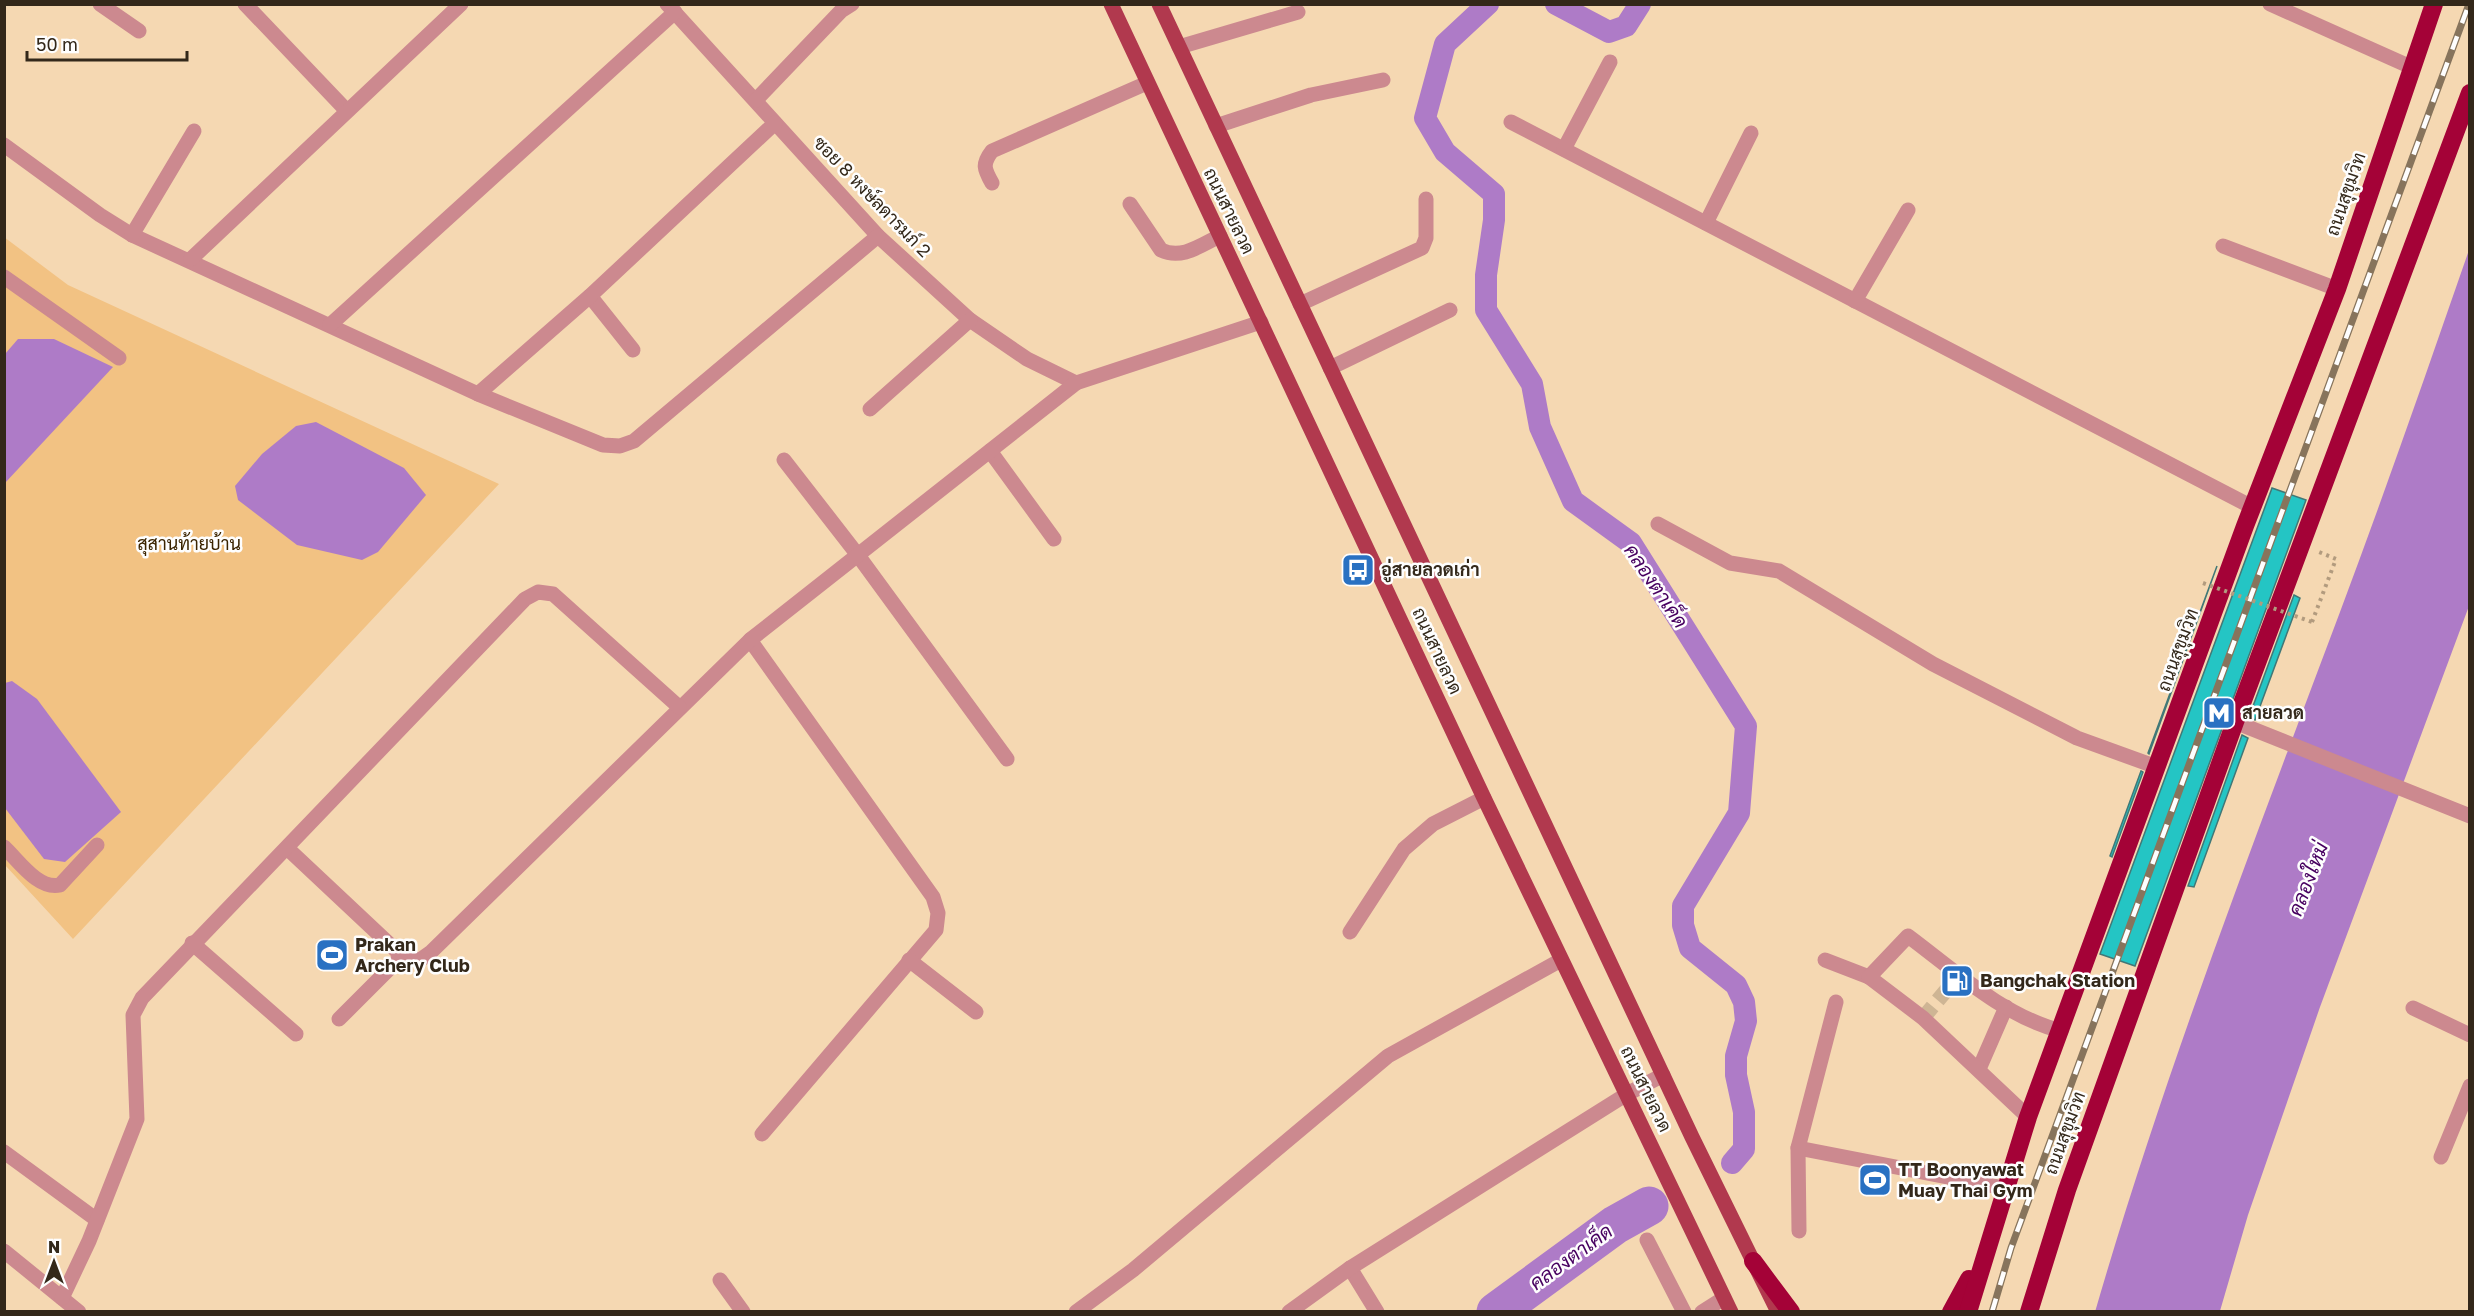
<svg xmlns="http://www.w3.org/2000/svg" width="2474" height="1316" viewBox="0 0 2474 1316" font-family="'Golos Text',Sarabun,sans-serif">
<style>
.green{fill:#f2c283}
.water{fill:#ae7bc7}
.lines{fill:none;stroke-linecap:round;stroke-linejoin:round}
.canal{stroke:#ae7bc7;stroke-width:22}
.river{stroke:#ae7bc7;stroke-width:39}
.building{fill:#24c5c4;stroke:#417877;stroke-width:1.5}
.minor-tunnel{stroke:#ceb594;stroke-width:15;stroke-dasharray:15 8;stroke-linecap:butt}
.path{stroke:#b29b7e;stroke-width:4;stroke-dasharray:3 4.5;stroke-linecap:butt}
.minor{stroke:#cc898f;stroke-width:15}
.major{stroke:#b1394e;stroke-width:15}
.highway{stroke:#a40237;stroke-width:18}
.rail-casing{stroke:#87745c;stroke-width:7}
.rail{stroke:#fefefe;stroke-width:4.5;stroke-dasharray:14;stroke-linecap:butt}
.path-bridge{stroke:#b29b7e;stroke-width:4;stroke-dasharray:3 4.5;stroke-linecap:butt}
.labels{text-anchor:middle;stroke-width:5;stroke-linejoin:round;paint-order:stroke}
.street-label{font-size:18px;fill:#33281a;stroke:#fefefe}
.park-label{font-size:18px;fill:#3b2400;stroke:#fefefe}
.poi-label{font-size:18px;font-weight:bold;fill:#33281a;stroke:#fefefe;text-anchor:start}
.water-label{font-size:20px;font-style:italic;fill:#470060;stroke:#fefefe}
</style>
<rect width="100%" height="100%" fill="#f5d8b2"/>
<!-- green -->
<path class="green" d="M4 237 68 285 499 484 73 939 5 865Z"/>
<!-- water -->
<g class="water">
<path d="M2469 250V606L2320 1007 2248 1215 2220 1311 2095 1312C2164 1074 2253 844 2340 612 2385 492 2427 371 2469 250Z"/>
<path d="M18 339H54L113 367 5 483V354Z"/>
<path d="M316 422 404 468 426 495 378 552 362 560 297 545 238 500 235 486 262 454 296 426Z"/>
<path d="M12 681 37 699 121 812 65 862 44 859 5 808V683Z"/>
</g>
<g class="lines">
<!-- canal -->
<g class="canal">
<path d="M1488 4 1445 44 1425 118 1445 152 1494 194V220L1486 275V310L1532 384 1540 427 1573 501 1631 543 1746 726 1739 813 1683 906V925L1690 948 1736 985 1744 1002 1746 1021 1736 1056V1075L1744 1112V1149L1732 1163"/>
<path d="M1556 4 1609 32 1626 26 1640 4"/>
</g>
<!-- river -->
<path class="river" d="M1496 1312 1615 1225 1649 1206"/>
</g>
<!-- building -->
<g class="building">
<path d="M2272 488 2306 500 2135 966 2100 954Z"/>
<path d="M2217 566 2149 754 2148 753Z"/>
<path d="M2294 595 2300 598 2255 720 2249 717Z"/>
<path d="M2242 735 2248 738 2194 887 2188 886Z"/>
<path d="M2141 771 2143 772 2112 857 2110 856Z"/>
</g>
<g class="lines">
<!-- minor-tunnel -->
<path class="minor-tunnel" d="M1923 1018 1960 974"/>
<!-- path -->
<path class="path" d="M2312 622 2336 559 2319 552"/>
<!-- minor -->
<g class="minor">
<path d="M100 4 139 31"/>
<path d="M245 4 346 110"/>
<path d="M667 4 878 236 970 320 1027 359 1076 383"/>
<path d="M2270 4 2411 67"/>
<path d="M1179 47 1298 12"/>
<path d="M756 100 841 11 852 4"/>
<path d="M1511 122 2252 507"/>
<path d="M1216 126 1311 95 1383 80"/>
<path d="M4 145 100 215 132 235 478 394 603 445 620 446 634 441 878 236"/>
<path d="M1564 149 1610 62"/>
<path d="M992 183C984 169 982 164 992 151L1147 83"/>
<path d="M1130 204 1161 250C1182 260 1201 245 1220 236"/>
<path d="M1706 223 1751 133"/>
<path d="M132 235 194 131"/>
<path d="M2223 246 2337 289"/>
<path d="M191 259 461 4"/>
<path d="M4 277 119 358"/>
<path d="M590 296 633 350"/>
<path d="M1855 301 1908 210"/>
<path d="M1300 304 1422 248 1426 238V199"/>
<path d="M330 325 675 12"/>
<path d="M1330 368 1450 310"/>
<path d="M478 394 590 296 775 123"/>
<path d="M870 409 970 320"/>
<path d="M990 451 1054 539"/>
<path d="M784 460 857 554 1007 759"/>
<path d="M1658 524 1730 563 1779 571 1933 664 2077 738 2157 767"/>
<path d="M750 640 933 897 938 913 936 930 762 1134"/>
<path d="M2235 722 2470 816"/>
<path d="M4 847C19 861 38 890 60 885L97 845"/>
<path d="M288 849 402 956 420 960 430 953 750 640 1076 383 1261 322"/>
<path d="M1350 932 1404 849 1433 824 1484 798"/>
<path d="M192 943 296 1034"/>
<path d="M909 960 976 1012"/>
<path d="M1825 960 1869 977"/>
<path d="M2413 1008 2470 1035"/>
<path d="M339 1019 402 956"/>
<path d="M1979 1069 2006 1007"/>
<path d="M2028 1117 1923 1018 1869 977 1908 936C1955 971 2003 1016 2061 1031"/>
<path d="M1798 1148 2004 1188"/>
<path d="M4 1152 97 1220"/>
<path d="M2441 1157 2470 1086"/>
<path d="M1799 1231 1798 1148 1836 1002"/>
<path d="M1647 1240 1684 1312"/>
<path d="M4 1251 79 1312"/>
<path d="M1350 1268 1377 1312"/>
<path d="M720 1280 743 1312"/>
<path d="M62 1298 89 1241 137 1119 133 1015 142 998 525 599 538 592 553 594 679 707"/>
<path d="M1076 1312 1133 1270 1388 1056 1561 960"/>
<path d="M1289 1312 1350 1268 1627 1094 1663 1075"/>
<path d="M1702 1312 1724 1298"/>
</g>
<!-- major -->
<g class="major">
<path d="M1111 4 1484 798 1731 1312"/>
<path d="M1159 4 1692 1137 1778 1312"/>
</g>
<!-- highway -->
<g class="highway">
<path d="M1753 1261 1791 1312"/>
<path d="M1951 1312 1969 1279"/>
<path d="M1968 1312 2028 1117 2245 526 2337 289 2434 4"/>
<path d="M2029 1312 2067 1190 2235 722 2470 93"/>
</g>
<!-- rail casing -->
<g class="rail-casing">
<path id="rail" d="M1992 1312 2011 1248 2469 4"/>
</g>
<!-- rail -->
<use href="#rail" class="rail"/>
<!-- path-bridge -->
<path class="path-bridge" d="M2203 583 2312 622"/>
</g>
<!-- icons -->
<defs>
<g id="bus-square" transform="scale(1.725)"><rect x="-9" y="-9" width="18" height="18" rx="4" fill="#2971c2" stroke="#fefefe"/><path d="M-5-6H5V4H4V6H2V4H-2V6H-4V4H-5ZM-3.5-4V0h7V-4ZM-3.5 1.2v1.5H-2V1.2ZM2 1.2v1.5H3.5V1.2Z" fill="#fff"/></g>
<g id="metro-square" transform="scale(1.725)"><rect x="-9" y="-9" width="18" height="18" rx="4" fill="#2971c2" stroke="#fefefe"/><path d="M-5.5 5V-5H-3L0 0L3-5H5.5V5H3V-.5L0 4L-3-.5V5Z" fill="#fff"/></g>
<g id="stadium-square" transform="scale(1.725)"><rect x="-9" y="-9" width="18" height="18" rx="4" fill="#2971c2" stroke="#fefefe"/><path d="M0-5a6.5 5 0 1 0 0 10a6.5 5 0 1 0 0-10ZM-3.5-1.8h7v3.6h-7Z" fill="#fff"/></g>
<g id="fuel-square" transform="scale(1.725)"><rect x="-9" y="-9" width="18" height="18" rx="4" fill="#2971c2" stroke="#fefefe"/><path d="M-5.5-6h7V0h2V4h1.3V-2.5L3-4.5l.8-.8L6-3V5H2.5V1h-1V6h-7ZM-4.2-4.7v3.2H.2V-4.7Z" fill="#fff"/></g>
</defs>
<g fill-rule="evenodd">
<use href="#bus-square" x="1358" y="570"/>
<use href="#metro-square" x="2219" y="713"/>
<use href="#stadium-square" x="332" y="955"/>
<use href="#fuel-square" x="1957" y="981"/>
<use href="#stadium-square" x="1875" y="1180"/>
</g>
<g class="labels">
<!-- street labels -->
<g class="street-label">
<text transform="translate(2346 194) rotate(-71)" y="6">ถนนสุขุมวิท</text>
<text transform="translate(872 197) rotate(46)" y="6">ซอย 8 หงษ์ลดารมภ์ 2</text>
<text transform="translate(1229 211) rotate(64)" y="6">ถนนสายลวด</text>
<text transform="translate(2178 650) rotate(-70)" y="6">ถนนสุขุมวิท</text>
<text transform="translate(1437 651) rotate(65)" y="6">ถนนสายลวด</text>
<text transform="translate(1646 1089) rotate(64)" y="6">ถนนสายลวด</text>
<text transform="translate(2065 1133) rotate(-70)" y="6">ถนนสุขุมวิท</text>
</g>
<!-- park labels -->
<g class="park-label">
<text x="189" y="550">สุสานท้ายบ้าน</text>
</g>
<!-- poi labels -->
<g class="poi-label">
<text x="1381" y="576">อู่สายลวดเก่า</text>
<text x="2242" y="719">สายลวด</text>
<text x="355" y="951">Prakan<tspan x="355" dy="21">Archery Club</tspan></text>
<text x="1980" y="987">Bangchak Station</text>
<text x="1898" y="1176">TT Boonyawat<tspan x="1898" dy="21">Muay Thai Gym</tspan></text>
</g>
<!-- water labels -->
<g class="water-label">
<text transform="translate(1656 586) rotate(56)" y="7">คลองตาเค็ด</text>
<text transform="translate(2308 879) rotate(-69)" y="7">คลองใหม่</text>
<text transform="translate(1571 1257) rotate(-36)" y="7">คลองตาเค็ด</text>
</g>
</g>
<!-- border -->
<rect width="2474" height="1316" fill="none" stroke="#33281a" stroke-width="12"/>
<!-- north arrow -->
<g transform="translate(54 1262)" stroke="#fefefe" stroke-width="4.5" paint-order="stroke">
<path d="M0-4.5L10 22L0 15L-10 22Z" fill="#33281a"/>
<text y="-9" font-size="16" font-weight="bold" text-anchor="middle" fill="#33281a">N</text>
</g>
<!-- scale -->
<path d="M27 51v9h160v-9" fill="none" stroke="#33281a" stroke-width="3"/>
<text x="36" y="51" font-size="18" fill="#33281a" stroke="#fefefe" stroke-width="4.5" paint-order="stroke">50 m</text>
</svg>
